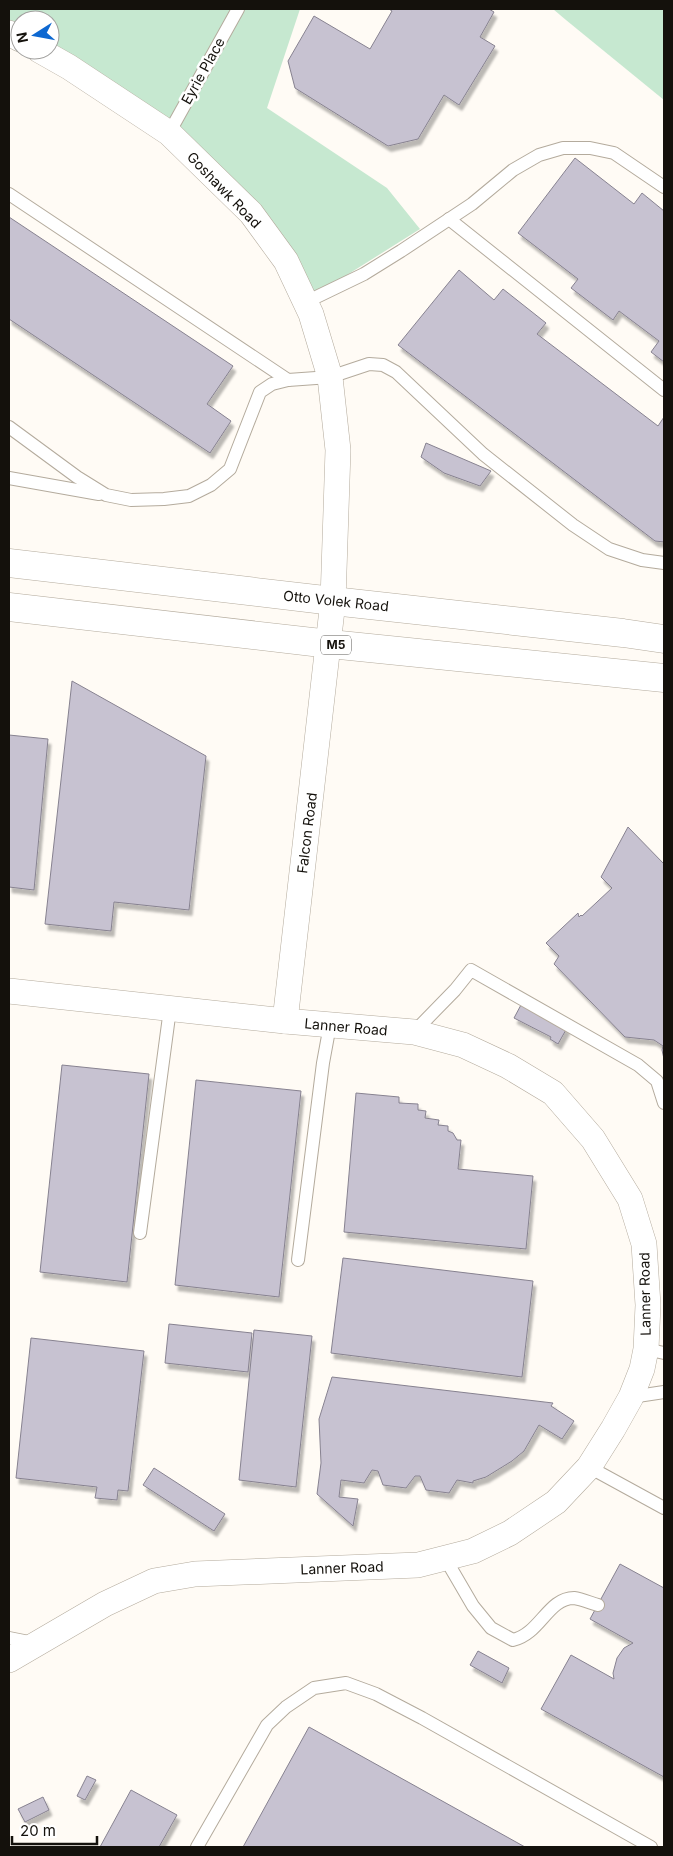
<svg xmlns="http://www.w3.org/2000/svg" width="673" height="1856" viewBox="0 0 673 1856" font-family="Inter,sans-serif">
<style>
.green{fill:#c6e8d0}
.building{fill:#c7c2d1;stroke:#878290;filter:url(#shadow)}
.lines{fill:none;stroke-linecap:round;stroke-linejoin:round}
.lane-casing{stroke:#b4ab9d;stroke-width:14}
.street-casing{stroke:#b4ab9d;stroke-width:26}
.primary-casing{stroke:#b4ab9d;stroke-width:29}
.lane{stroke:#fff;stroke-width:12}
.street{stroke:#fff;stroke-width:25}
.primary{stroke:#fff;stroke-width:28}
.labels{text-anchor:middle;stroke-width:5;stroke-linejoin:round;paint-order:stroke}
.shield{fill:#fff;stroke:#5a5855;stroke-width:1}
.shield-label{font-size:12px;font-weight:bold;fill:#14110c}
.street-label{font-size:14px;fill:#14110c;stroke:#fff}
</style>
<defs>
<filter id="shadow"><feDropShadow dx="3" dy="5.5" stdDeviation="1" flood-color="#0004"/></filter>
</defs>
<rect width="100%" height="100%" fill="#fffbf5"/>
<!-- green -->
<g class="green">
<path d="M9 9H300L267 108 387 188 420 229 304 302 250 214 50 50V20H20V42L9 35Z"/>
<path d="M553 9H664V100L566 20Z"/>
</g>
<!-- building -->
<g class="building">
<path d="M389 9H489L494 12 480 37 495 46 459 105 444 95 418 139 388 146 295 88 288 61 314 16 370 49 392 11Z"/>
<path d="M575 158 634 204 642 193 664 211V362L651 352 659 341 619 311 613 320 571 288 578 279 518 233Z"/>
<path d="M9 217 233 366 207 404 231 421 210 453 9 319Z"/>
<path d="M459 270 494 300 503 289 546 323 537 334 658 426 664 417V542L655 541 398 345Z"/>
<path d="M426 443 491 471 480 486 444 473 421 457Z"/>
<path d="M72 681 206 756 189 910 114 902 111 931 45 924Z"/>
<path d="M9 735 48 739 34 890 9 887Z"/>
<path d="M628 827 664 864V1059L662 1050 663 1046 654 1040 625 1037 554 964 559 956 546 943 578 913 579 917 581 915 582 916 612 888 601 877Z"/>
<path d="M522 1003 567 1028 558 1044 550 1039 551 1037 514 1018Z"/>
<path d="M62 1065 149 1074 127 1282 40 1272Z"/>
<path d="M196 1080 301 1091 279 1297 175 1285Z"/>
<path d="M356 1093 399 1097V1103L418 1104V1110L426 1111 425 1118 439 1120 438 1125 448 1126V1131L453 1133 457 1140H461L458 1169 533 1176 526 1249 344 1232Z"/>
<path d="M343 1258 533 1281 522 1377 331 1353Z"/>
<path d="M169 1324 252 1333 248 1372 165 1363Z"/>
<path d="M254 1330 312 1336 296 1487 239 1480Z"/>
<path d="M31 1338 144 1351 128 1491 118 1490 117 1500 95 1498 97 1487 16 1478Z"/>
<path d="M332 1377 553 1403 551 1406 574 1421 562 1439 539 1425 524 1451 512 1461 486 1477 473 1481V1483L457 1480 449 1493 426 1490 420 1476H415L406 1488 383 1485 378 1471 372 1470 364 1483 341 1480 339 1497 358 1499 353 1526 317 1494 321 1463 319 1419Z"/>
<path d="M154 1468 225 1514 214 1531 143 1485Z"/>
<path d="M620 1564 664 1588V1777L541 1709 571 1655 614 1679 613 1673 617 1658 624 1648 633 1643 590 1619Z"/>
<path d="M478 1651 509 1668 502 1683 470 1665Z"/>
<path d="M309 1727 525 1847H243Z"/>
<path d="M87 1776 96 1780 85 1800 77 1796Z"/>
<path d="M131 1790 177 1815 159 1847H100Z"/>
<path d="M43 1797 49 1810 25 1822 18 1809Z"/>
</g>
<g class="lines">
<!-- lane casing -->
<g class="lane-casing">
<g id="lane">
<path d="M169 133 238 9"/>
<path d="M9 194 288 380"/>
<path d="M449 219 664 390"/>
<path d="M306 302 364 274 401 251 472 204 513 170 539 155 563 148H590L614 153 664 187"/>
<path d="M9 427 77 477 106 495 131 500 164 499 189 496 211 485 230 469 260 392 272 384 288 380 330 377 369 364 383 365 396 372 483 454 573 525 609 549 642 560 664 563"/>
<path d="M9 478 99 494"/>
<path d="M414 1032 455 990 471 970 638 1065 657 1081 664 1103"/>
<path d="M140 1233 170 1009"/>
<path d="M298 1260 323 1063 330 1025"/>
<path d="M646 1349 664 1353"/>
<path d="M631 1397 664 1392"/>
<path d="M589 1467 664 1508"/>
<path d="M445 1558 473 1606 491 1628 513 1640C540 1634 548 1598 574 1598 581 1599 591 1603 598 1605"/>
<path d="M9 1638 34 1643"/>
<path d="M197 1847 267 1725 286 1707 314 1688 346 1683 376 1694 422 1718 651 1847"/>
</g>
</g>
<!-- street casing -->
<g class="street-casing">
<g id="street">
<path d="M9 33 20 39"/>
<path d="M39 50 69 67 169 133 251 213 286 261 311 314 330 377 338 450 333 601 285 1021"/>
<path d="M9 991 285 1021 414 1032 463 1045 508 1066 553 1093 593 1139 630 1199 644 1244 648 1305 646 1349 642 1369 631 1397 613 1429 589 1467 556 1502 510 1533 473 1551 418 1565 195 1574 154 1581 105 1604 9 1660"/>
</g>
</g>
<!-- primary casing -->
<g class="primary-casing">
<g id="primary">
<path d="M9 563 333 601 623 633 664 639"/>
<path d="M9 607 330 644 664 678"/>
</g>
</g>
<!-- lane -->
<use href="#lane" class="lane"/>
<!-- street -->
<use href="#street" class="street"/>
<!-- primary -->
<use href="#primary" class="primary"/>
</g>
<g class="labels">
<!-- shield labels -->
<rect class="shield" x="321" y="635.5" width="30" height="19" rx="4"/>
<g class="shield-label">
<text x="336" y="649">M5</text>
</g>
<!-- street labels -->
<g class="street-label">
<text transform="translate(203 71) rotate(-61)" y="5">Eyrie Place</text>
<text transform="translate(224 190) rotate(46)" y="5">Goshawk Road</text>
<text transform="translate(336 601) rotate(6)" y="5">Otto Volek Road</text>
<text transform="translate(307 833) rotate(-83)" y="5">Falcon Road</text>
<text transform="translate(346 1027) rotate(5)" y="5">Lanner Road</text>
<text transform="translate(645 1294) rotate(-91)" y="5">Lanner Road</text>
<text transform="translate(342 1568) rotate(-2)" y="5">Lanner Road</text>
</g>
</g>
<!-- border -->
<rect width="673" height="1856" fill="none" stroke="#14110c" stroke-width="20"/>
<!-- north arrow -->
<g transform="translate(35 35) rotate(259)"><circle r="24" fill="#ffffff" stroke="#a1a09e"/>
<path d="M0-4L9 19L0 12L-9 19Z" fill="#0d68d1"/>
<text y="-8" font-size="14" font-weight="bold" text-anchor="middle" fill="#14110c">N</text>
</g>
<!-- scale -->
<path d="M12 1836v8h85v-8" fill="none" stroke="#14110c" stroke-width="2.5"/>
<text x="20" y="1836" font-size="15" fill="#14110c" stroke="#ffffff" stroke-width="4" paint-order="stroke">20 m</text>
</svg>
